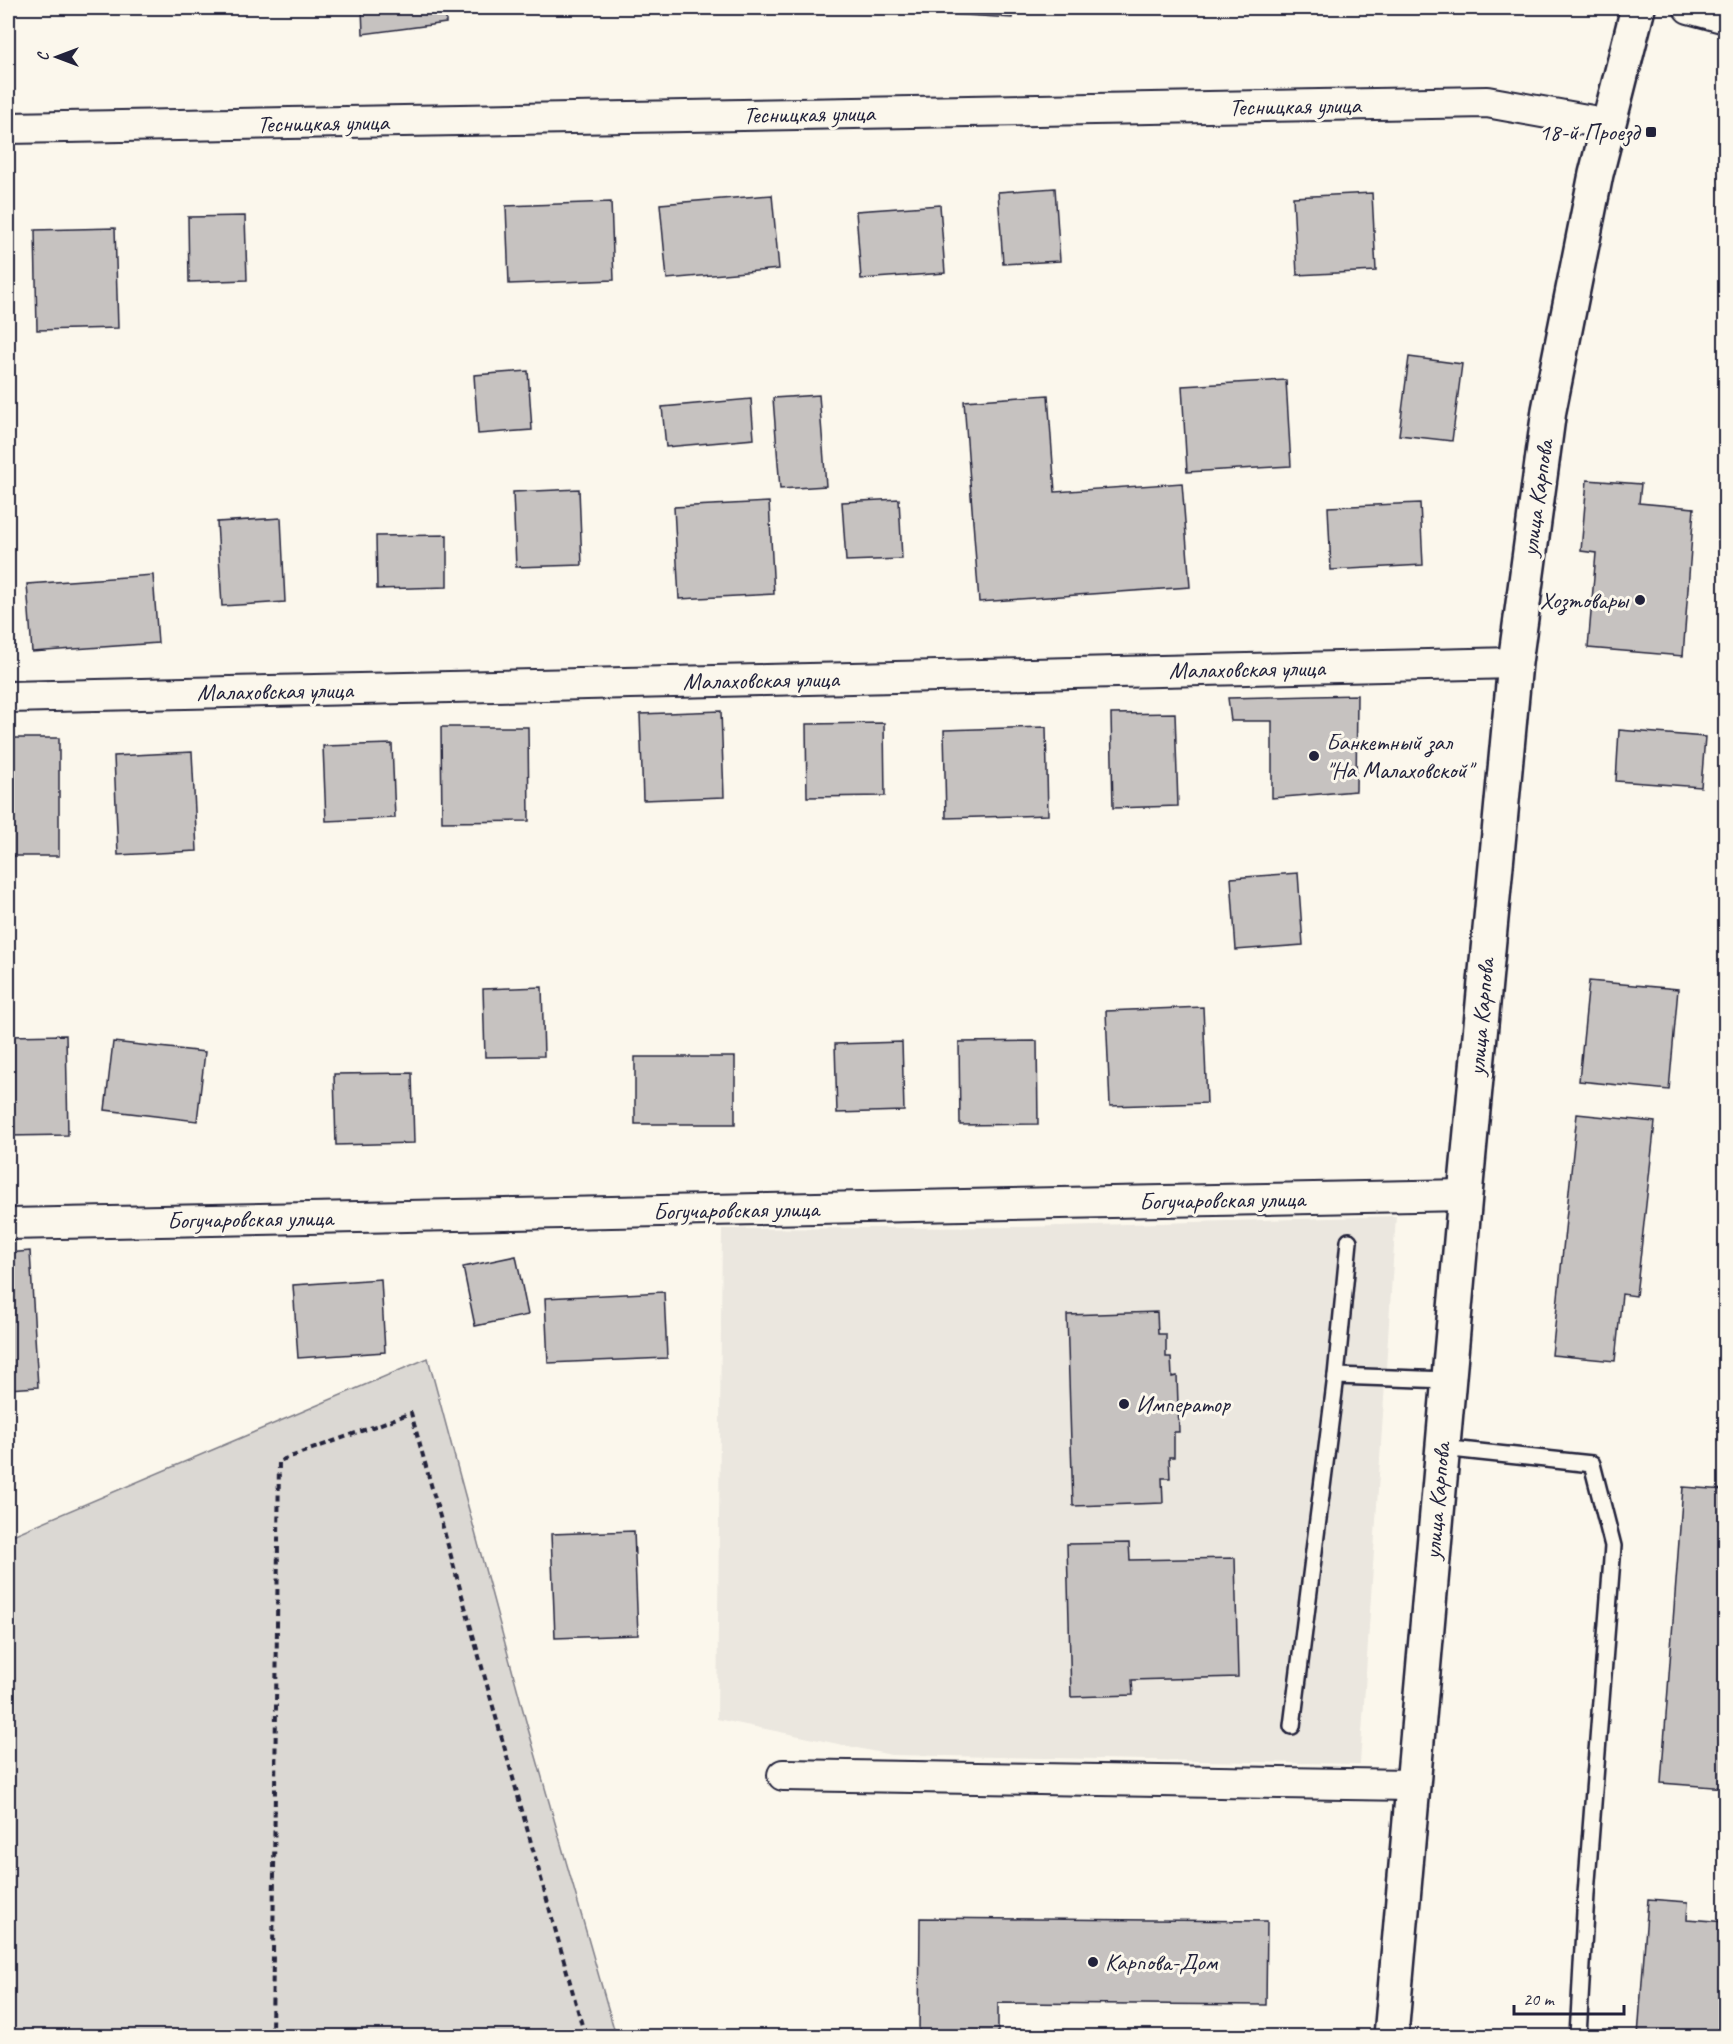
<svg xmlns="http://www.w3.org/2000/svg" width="1733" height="2044" viewBox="0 0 1733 2044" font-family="Caveat,sans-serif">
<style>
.built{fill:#ebe7df}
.green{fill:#dbd8d3;stroke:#7e7d87;stroke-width:1.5}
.building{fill:#c6c2c0;stroke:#22223b;stroke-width:1.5}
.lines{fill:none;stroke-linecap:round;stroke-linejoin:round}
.service-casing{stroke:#22223b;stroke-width:20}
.minor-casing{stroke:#22223b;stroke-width:34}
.secondary-casing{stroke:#22223b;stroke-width:38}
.path{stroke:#22223b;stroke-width:4;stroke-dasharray:6 4.5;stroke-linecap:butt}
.service{stroke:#fbf7ec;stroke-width:15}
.minor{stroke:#fbf7ec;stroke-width:30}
.secondary{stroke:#fbf7ec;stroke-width:33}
.poi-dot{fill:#22223b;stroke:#fbf7ec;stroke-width:2}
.labels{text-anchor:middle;stroke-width:6;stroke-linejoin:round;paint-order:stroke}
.street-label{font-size:24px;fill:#22223b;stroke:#fbf7ec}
.poi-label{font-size:24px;fill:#22223b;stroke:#fbf7ec;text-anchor:start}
</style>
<rect width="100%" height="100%" fill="#fbf7ec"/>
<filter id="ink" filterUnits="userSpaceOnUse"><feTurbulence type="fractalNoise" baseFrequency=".0167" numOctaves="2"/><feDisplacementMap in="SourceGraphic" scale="12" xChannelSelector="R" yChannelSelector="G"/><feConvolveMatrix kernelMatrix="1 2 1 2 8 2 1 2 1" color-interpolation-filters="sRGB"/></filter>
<g filter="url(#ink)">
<!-- built -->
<path class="built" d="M1396 1216 1360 1764 891 1755 717 1719 722 1229 1025 1227Z"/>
<!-- green -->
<path class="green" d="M428 1358 527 1725 616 2036H8V1537Z"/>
<!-- building -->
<g class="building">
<path d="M362 8H446V23L363 34Z"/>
<path d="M934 8H1013L1012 18 933 13Z"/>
<path d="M1055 188 1060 261 1003 264 998 192Z"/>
<path d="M1372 193 1376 271 1297 275 1293 197Z"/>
<path d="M772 195 779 269 667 279 660 204Z"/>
<path d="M611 202 614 280 509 284 506 206Z"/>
<path d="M940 205 945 273 861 279 856 211Z"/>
<path d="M245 216 247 280 189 282 188 217Z"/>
<path d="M115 228 118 328 37 330 35 230Z"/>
<path d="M1409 357 1462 364 1452 441 1399 435Z"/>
<path d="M528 371 532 430 478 434 474 375Z"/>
<path d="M1286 380 1291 466 1187 472 1182 386Z"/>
<path d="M819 395 826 486 780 489 773 398Z"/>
<path d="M1048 395 1055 492 1182 483 1190 587 979 602 964 401Z"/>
<path d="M751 399 754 439 666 447 662 407Z"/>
<path d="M1587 480 1641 484 1639 503 1694 508 1683 656 1588 648 1596 553 1581 551Z"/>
<path d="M579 489 582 565 516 567 513 492Z"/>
<path d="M899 499 902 559 846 561 842 502Z"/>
<path d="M769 502 774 594 679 599 674 507Z"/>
<path d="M1420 503 1423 565 1331 570 1328 507Z"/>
<path d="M281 518 285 602 222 606 217 522Z"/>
<path d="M447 535V587L377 589 376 536Z"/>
<path d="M153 575 158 643 32 652 27 584Z"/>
<path d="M1357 695 1356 791 1272 798V721H1231L1228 698Z"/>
<path d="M721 711 724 797 643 800 640 714Z"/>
<path d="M1175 713 1178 806 1113 808 1111 714Z"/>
<path d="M884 723 885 796 807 797 806 724Z"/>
<path d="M441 727H528L529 821 442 822Z"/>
<path d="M1046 727 1048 815 946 818 944 730Z"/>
<path d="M1619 730 1705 737 1701 787 1616 781Z"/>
<rect x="8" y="738" width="51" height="118"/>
<path d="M392 744 395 818 326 821 323 746Z"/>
<path d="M192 752 197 851 118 855 114 756Z"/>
<path d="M1298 873 1303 945 1236 950 1231 878Z"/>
<path d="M1589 981 1678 989 1669 1090 1579 1081Z"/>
<path d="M542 987 544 1056 485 1057 483 989Z"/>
<path d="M1203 1007 1207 1103 1110 1106 1106 1011Z"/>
<path d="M66 1035 68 1135 8 1136V1036Z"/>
<path d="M1037 1041 1038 1124 960 1125 959 1042Z"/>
<path d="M113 1042 205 1052 197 1121 105 1110Z"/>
<path d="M902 1042 904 1111 837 1113 835 1044Z"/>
<rect x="635" y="1057" width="100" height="67"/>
<path d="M412 1073 414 1143 336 1145 334 1074Z"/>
<path d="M1577 1114 1655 1122 1636 1296 1622 1294 1615 1361 1552 1355Z"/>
<path d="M30 1251 38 1387 8 1389V1253Z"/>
<path d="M516 1256 528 1315 475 1326 463 1267Z"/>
<path d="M381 1279 385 1352 298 1358 293 1285Z"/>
<path d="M664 1292 667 1358 548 1363 545 1298Z"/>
<path d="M1157 1312 1158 1334H1166V1357H1171L1172 1377 1177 1376 1179 1432H1174V1457H1169L1170 1478H1162L1163 1503 1073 1506 1067 1315Z"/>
<path d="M1683 1487 1726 1490V1788L1661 1783Z"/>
<path d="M634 1531 638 1635 555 1638 551 1534Z"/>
<path d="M1129 1543 1130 1560 1235 1558 1238 1677 1132 1680 1133 1695 1071 1697 1067 1544Z"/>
<path d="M1648 1899 1688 1902 1687 1919 1726 1922V2036H1638Z"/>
<path d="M920 1918 1267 1921 1266 2005 998 2003V2036H919Z"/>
</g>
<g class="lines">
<!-- service casing -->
<g class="service-casing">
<g id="service">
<path d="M1336 1376 1448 1380"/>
<path d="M1442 1448 1592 1464 1613 1546 1586 1894 1578 2036"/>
<path d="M1292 1726 1336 1376 1349 1241"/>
</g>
</g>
<!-- minor casing -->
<g class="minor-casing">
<g id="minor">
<path d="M1689 8 1726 18"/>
<path d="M8 128 1487 102 1609 124"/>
<path d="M8 697 1515 663"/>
<path d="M8 1224 1465 1195"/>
<path d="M783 1775 1412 1785"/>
</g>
</g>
<!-- secondary casing -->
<g class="secondary-casing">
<path id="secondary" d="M1391 2036 1465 1195 1515 663 1549 410 1596 174 1638 8"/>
</g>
<!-- path -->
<path class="path" d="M272 2036 279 1461 411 1413 585 2036"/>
<!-- service -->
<use href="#service" class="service"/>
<!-- minor -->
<use href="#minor" class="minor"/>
<!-- secondary -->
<use href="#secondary" class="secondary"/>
</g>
</g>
<!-- markers -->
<g class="poi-dot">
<rect x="1645" y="126" width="12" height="12" rx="3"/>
<circle cx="1640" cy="600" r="6"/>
<circle cx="1314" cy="756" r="6"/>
<circle cx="1124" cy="1404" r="6"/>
<circle cx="1093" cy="1962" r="6"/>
</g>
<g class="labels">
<!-- street labels -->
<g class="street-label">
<text transform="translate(1295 106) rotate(-1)" y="8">Тесницкая улица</text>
<text transform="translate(809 114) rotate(-1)" y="8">Тесницкая улица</text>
<text transform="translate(323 123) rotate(-1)" y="8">Тесницкая улица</text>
<text transform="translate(1537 498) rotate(-82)" y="8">улица Карпова</text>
<text transform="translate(1247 669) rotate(-1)" y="8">Малаховская улица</text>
<text transform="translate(761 680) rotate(-1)" y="8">Малаховская улица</text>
<text transform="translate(275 691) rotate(-1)" y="8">Малаховская улица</text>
<text transform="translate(1481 1017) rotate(-85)" y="8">улица Карпова</text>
<text transform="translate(1222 1200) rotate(-1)" y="8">Богучаровская улица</text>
<text transform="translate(736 1210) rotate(-1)" y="8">Богучаровская улица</text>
<text transform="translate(250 1219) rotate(-1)" y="8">Богучаровская улица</text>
<text transform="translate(1437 1501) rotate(-85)" y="8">улица Карпова</text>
</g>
<!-- poi labels -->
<g class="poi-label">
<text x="1639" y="140" text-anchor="end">18-й Проезд</text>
<text x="1628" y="608" text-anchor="end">Хозтовары</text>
<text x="1326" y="750">Банкетный зал<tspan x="1326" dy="28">"На Малаховской"</tspan></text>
<text x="1136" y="1412">Император</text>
<text x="1105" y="1970">Карпова-Дом</text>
</g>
</g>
<!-- margin -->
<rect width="1733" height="2044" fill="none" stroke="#fbf7ec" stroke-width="30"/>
<rect x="15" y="15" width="1703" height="2014" fill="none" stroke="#22223b" stroke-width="2" filter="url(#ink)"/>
<!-- north arrow -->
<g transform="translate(57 57) rotate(270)" stroke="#fbf7ec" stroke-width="4.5" paint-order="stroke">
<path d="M0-4.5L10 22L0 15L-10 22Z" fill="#22223b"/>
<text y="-9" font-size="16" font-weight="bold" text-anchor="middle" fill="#22223b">С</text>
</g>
<!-- scale -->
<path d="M1514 2005v9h110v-9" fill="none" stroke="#22223b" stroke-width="3"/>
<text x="1523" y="2005" font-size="18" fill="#22223b" stroke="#fbf7ec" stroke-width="4.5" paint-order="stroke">20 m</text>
</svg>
